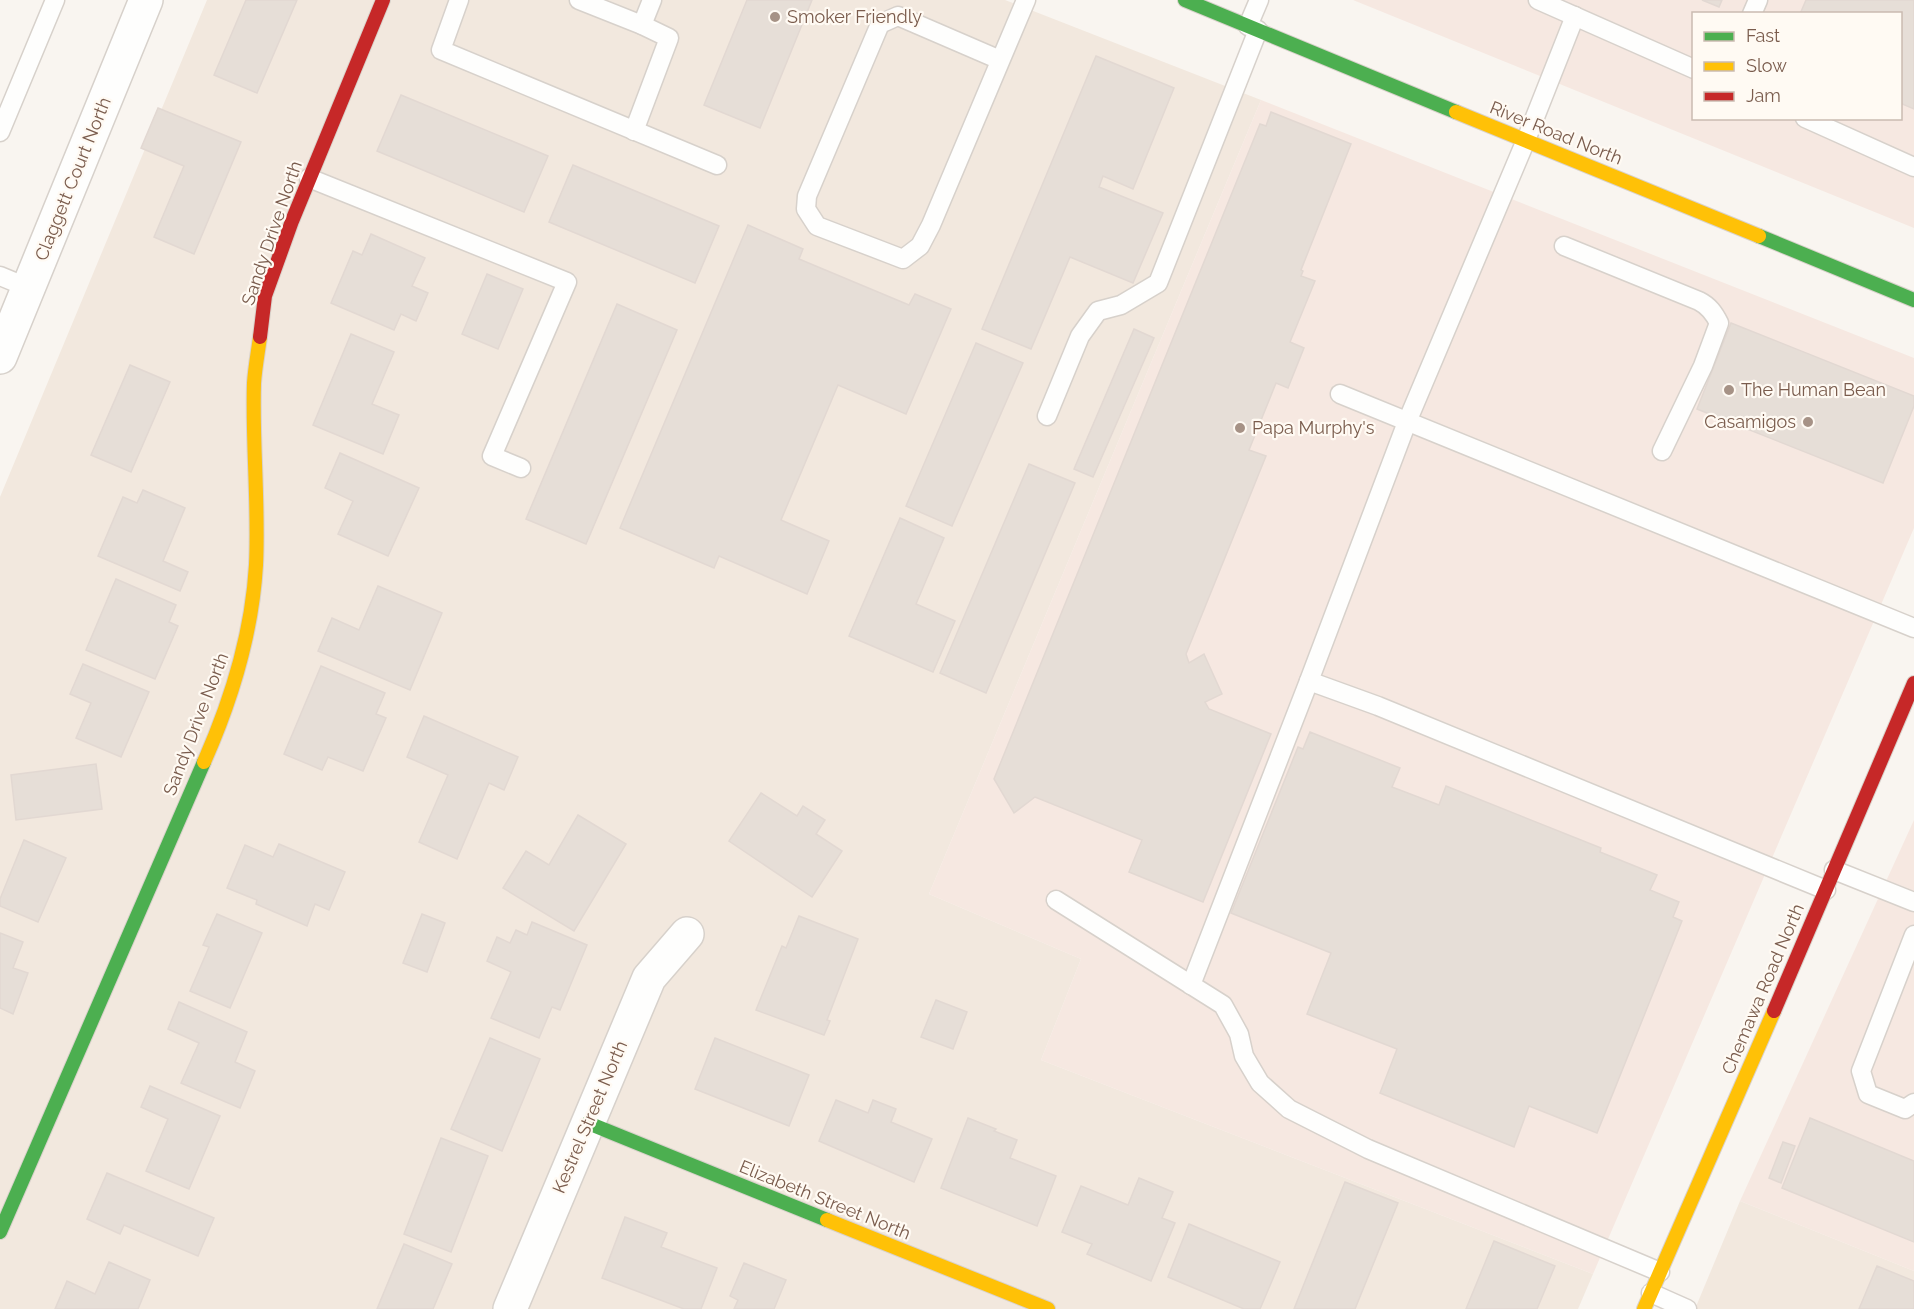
<svg xmlns="http://www.w3.org/2000/svg" width="1914" height="1309" viewBox="0 0 1914 1309" font-family="Raleway,sans-serif">
<style>
.residential{fill:#f2e8de}
.commercial{fill:#f6e8e1;fill-rule:evenodd}
.building{fill:#e6ded7;stroke:#e2d8d2;stroke-width:1.5}
.lines{fill:none;stroke-linecap:round;stroke-linejoin:round}
.lane-casing{stroke:#d7d1cb;stroke-width:21}
.street-casing{stroke:#d7d1cb;stroke-width:36}
.fast-casing{stroke:#d9d2cb;stroke-width:16}
.slow-casing{stroke:#d9d2cb;stroke-width:16}
.jam-casing{stroke:#d9d2cb;stroke-width:16}
.lane{stroke:#fefefd;stroke-width:18}
.street{stroke:#fefefd;stroke-width:33}
.fast{stroke:#4caf50;stroke-width:14}
.slow{stroke:#ffc107;stroke-width:14}
.jam{stroke:#c62828;stroke-width:14}
.poi-dot{fill:#a69286;stroke:#fffaf3;stroke-width:2}
.labels{text-anchor:middle;stroke-width:4.5;stroke-linejoin:round;paint-order:stroke}
.poi-label{font-size:18px;fill:#7a5c4d;stroke:#fffaf3;text-anchor:start}
.street-label{font-size:18px;fill:#7a5c4d;stroke:#fffaf3}
</style>
<rect width="100%" height="100%" fill="#f9f5f0"/>
<!-- residential -->
<g class="residential">
<path d="M207 0H1005L1261 100 929 894 1081 959 1041 1060 1593 1274 1578 1309H0V497Z"/>
<path d="M1740 1201 1914 1271V1309H1695Z"/>
</g>
<!-- commercial -->
<g class="commercial">
<path d="M1353 0H1914V228ZM1694 14H1900V118H1694Z"/>
<path d="M1261 100 1914 358V528L1593 1274 1041 1060 1081 959 929 894Z"/>
<path d="M1914 820V1271L1740 1201Z"/>
</g>
<!-- building -->
<g class="building">
<path d="M246 0H297L257 93 214 75Z"/>
<path d="M747 0H812L760 128 704 105Z"/>
<path d="M1702 0H1722L1719 7Z"/>
<path d="M1806 0H1914V109L1900 103V14H1800Z"/>
<path d="M1096 56 1174 88 1133 189 1103 176 1099 187 1163 213 1133 283 1070 257 1031 349 982 329Z"/>
<path d="M401 95 548 156 524 212 377 151Z"/>
<path d="M158 108 241 142 194 254 154 237 184 166 141 148Z"/>
<path d="M1271 112 1351 144 1301 270 1303 271 1301 276 1315 281 1290 342 1304 348 1288 388 1276 383 1249 450 1266 456 1186 654 1189 663 1204 654 1222 694 1205 702 1209 709 1271 734 1203 902 1129 872 1142 840 1035 797 1014 813 994 779 1260 124 1266 126Z"/>
<path d="M573 165 719 226 695 283 549 222Z"/>
<path d="M748 225 803 249 799 259 909 305 915 294 951 309 906 414 838 385 781 520 829 541 807 594 719 556 714 568 620 528Z"/>
<path d="M371 234 425 258 412 286 428 293 416 321 401 314 394 330 331 303 353 251 362 255Z"/>
<path d="M487 274 523 289 498 349 462 334Z"/>
<path d="M617 304 677 330 586 544 526 519Z"/>
<path d="M1731 323 1914 396V406L1883 483 1697 409Z"/>
<path d="M1134 329 1154 338 1093 477 1074 469Z"/>
<path d="M351 334 394 352 372 404 399 415 383 454 313 425Z"/>
<path d="M976 343 1023 363 952 526 906 506Z"/>
<path d="M130 365 170 382 131 472 91 455Z"/>
<path d="M340 453 419 488 388 556 338 534 353 501 325 488Z"/>
<path d="M1029 464 1075 483 986 693 940 673Z"/>
<path d="M143 490 185 508 163 561 188 572 180 591 98 556 123 497 137 503Z"/>
<path d="M900 518 944 538 916 604 955 621 933 672 849 636Z"/>
<path d="M116 579 176 605 169 622 178 626 155 679 86 650Z"/>
<path d="M378 586 442 613 410 690 318 651 332 618 359 630Z"/>
<path d="M83 664 149 692 121 757 76 738 91 703 70 694Z"/>
<path d="M321 666 385 693 376 714 386 718 363 771 328 757 322 770 284 754Z"/>
<path d="M424 716 518 757 504 790 489 783 457 859 419 842 448 775 407 757Z"/>
<path d="M1310 732 1400 768 1392 787 1439 805 1446 786 1601 848 1600 852 1657 875 1650 890 1679 902 1673 917 1682 921 1597 1133 1529 1106 1514 1147 1380 1093 1397 1049 1307 1014 1331 953 1231 913 1298 747 1303 749Z"/>
<path d="M96 764 102 809 16 820 11 775Z"/>
<path d="M761 793 797 816 803 806 825 820 816 834 842 851 812 897 729 841Z"/>
<path d="M578 815 626 844 574 931 503 888 526 851 549 865Z"/>
<path d="M24 840 66 858 38 922 0 906V899Z"/>
<path d="M279 844 345 872 329 910 315 904 307 926 256 904 257 900 227 888 245 845 273 857Z"/>
<path d="M217 914 262 933 230 1008 190 991 209 947 203 945Z"/>
<path d="M422 914 445 923 427 972 403 963Z"/>
<path d="M799 916 858 939 827 1020 830 1021 824 1035 756 1010 782 946 786 948Z"/>
<path d="M532 922 587 945 560 1010 552 1007 539 1038 491 1018 511 972 487 961 497 937 510 943 516 930 527 935Z"/>
<path d="M0 933 23 942 13 968 28 973 13 1014 0 1008Z"/>
<path d="M936 1000 967 1012 953 1049 921 1037Z"/>
<path d="M179 1002 247 1032 235 1062 255 1071 240 1108 181 1083 199 1043 168 1029Z"/>
<path d="M490 1038 540 1059 502 1151 451 1129Z"/>
<path d="M715 1038 809 1075 789 1126 695 1089Z"/>
<path d="M150 1086 220 1116 189 1189 146 1171 168 1119 141 1107Z"/>
<path d="M836 1100 868 1113 873 1100 896 1109 891 1122 932 1139 914 1182 819 1141Z"/>
<path d="M968 1118 996 1129 994 1131 1017 1140 1010 1158 1056 1176 1037 1226 941 1188Z"/>
<path d="M1810 1118 1914 1161V1242L1782 1188Z"/>
<path d="M441 1138 488 1156 451 1252 404 1234Z"/>
<path d="M1783 1142 1795 1146 1781 1183 1769 1178Z"/>
<path d="M107 1173 214 1218 198 1256 124 1225 120 1234 87 1219Z"/>
<path d="M1139 1178 1173 1192 1162 1218 1175 1223 1151 1281 1087 1254 1092 1244 1062 1232 1081 1186 1128 1205Z"/>
<path d="M1345 1182 1398 1203 1355 1309H1294Z"/>
<path d="M625 1217 667 1233 661 1247 717 1268 701 1309H684L602 1278Z"/>
<path d="M1189 1224 1280 1262 1260 1309H1244L1168 1277Z"/>
<path d="M1494 1241 1555 1266 1537 1309H1466Z"/>
<path d="M404 1244 452 1264 433 1309H377Z"/>
<path d="M109 1262 150 1280 138 1309H55L67 1281 95 1294Z"/>
<path d="M744 1263 786 1280 774 1309H734L738 1300 730 1296Z"/>
<path d="M1877 1266 1914 1281V1309H1859Z"/>
</g>
<g class="lines">
<!-- lane casing -->
<g class="lane-casing">
<g id="lane">
<path d="M459 0 441 50 717 165"/>
<path d="M579 0 642 25 652 0"/>
<path d="M1538 0 1694 69"/>
<path d="M1752 14 1758 0"/>
<path d="M1575 16 1526 140 1407 422 1309 681 1378 706 1826 890"/>
<path d="M1248 26 1259 0"/>
<path d="M1000 60 898 16 880 24 807 196 806 209 817 226 903 259 920 246 931 225 1026 0"/>
<path d="M1805 118 1914 167"/>
<path d="M634 131 669 38 642 25"/>
<path d="M0 132 55 0"/>
<path d="M309 178 567 282 492 456 521 468"/>
<path d="M1564 246 1699 301C1709 306 1714 313 1719 323L1703 366 1662 451"/>
<path d="M0 276 29 288"/>
<path d="M1340 394 1914 628"/>
<path d="M1047 416 1080 336 1098 311 1121 305 1158 283 1258 30"/>
<path d="M1834 870 1914 902"/>
<path d="M1056 900 1223 1005 1239 1034 1244 1056 1260 1083 1289 1109 1368 1149 1660 1272"/>
<path d="M1914 935 1861 1071 1868 1094 1905 1109 1914 1103"/>
<path d="M1191 985 1309 681"/>
<path d="M1651 1293 1687 1309"/>
</g>
</g>
<!-- street casing -->
<g class="street-casing">
<g id="street">
<path d="M0 357 146 0"/>
<path d="M510 1309 649 978 687 934"/>
</g>
</g>
<!-- fast casing -->
<g class="fast-casing">
<g id="fast">
<path d="M1185 0 1456 112"/>
<path d="M1759 236 1914 300"/>
<path d="M588 1123 827 1220"/>
<path d="M0 1232 204 762"/>
</g>
</g>
<!-- slow casing -->
<g class="slow-casing">
<g id="slow">
<path d="M1456 112 1759 236"/>
<path d="M204 762C232 699 252 634 256 565 259 504 252 443 254 383 255 368 258 352 260 337"/>
<path d="M827 1220 1048 1309"/>
<path d="M1644 1309 1774 1011"/>
</g>
</g>
<!-- jam casing -->
<g class="jam-casing">
<g id="jam">
<path d="M260 337 265 296 292 221 383 0"/>
<path d="M1774 1011 1914 683"/>
</g>
</g>
<!-- lane -->
<use href="#lane" class="lane"/>
<!-- street -->
<use href="#street" class="street"/>
<!-- fast -->
<use href="#fast" class="fast"/>
<!-- slow -->
<use href="#slow" class="slow"/>
<!-- jam -->
<use href="#jam" class="jam"/>
</g>
<!-- markers -->
<g class="poi-dot">
<circle cx="775" cy="17" r="6"/>
<circle cx="1729" cy="390" r="6"/>
<circle cx="1808" cy="422" r="6"/>
<circle cx="1240" cy="428" r="6"/>
</g>
<g class="labels">
<!-- poi labels -->
<g class="poi-label">
<text x="787" y="23">Smoker Friendly</text>
<text x="1741" y="396">The Human Bean</text>
<text x="1796" y="428" text-anchor="end">Casamigos</text>
<text x="1252" y="434">Papa Murphy's</text>
</g>
<!-- street labels -->
<g class="street-label">
<text transform="translate(1556 133) rotate(22)" y="6">River Road North</text>
<text transform="translate(73 179) rotate(-68)" y="6">Claggett Court North</text>
<text transform="translate(272 233) rotate(-71)" y="6">Sandy Drive North</text>
<text transform="translate(196 724) rotate(-69)" y="6">Sandy Drive North</text>
<text transform="translate(1763 989) rotate(-67)" y="6">Chemawa Road North</text>
<text transform="translate(590 1117) rotate(-67)" y="6">Kestrel Street North</text>
<text transform="translate(825 1200) rotate(22)" y="6">Elizabeth Street North</text>
</g>
</g>
<!-- legend -->
<rect x="1692" y="12" width="210" height="108" fill="#fffaf3" stroke="#cabbb1" stroke-width="1.5"/>
<rect x="1704" y="32" width="30" height="9" fill="#4caf50" stroke="#cabbb1" stroke-width="1.5"/>
<text x="1746" y="42" font-size="18" fill="#7a5c4d">Fast</text>
<rect x="1704" y="62" width="30" height="9" fill="#ffc107" stroke="#cabbb1" stroke-width="1.5"/>
<text x="1746" y="72" font-size="18" fill="#7a5c4d">Slow</text>
<rect x="1704" y="92" width="30" height="9" fill="#c62828" stroke="#cabbb1" stroke-width="1.5"/>
<text x="1746" y="102" font-size="18" fill="#7a5c4d">Jam</text>
</svg>
